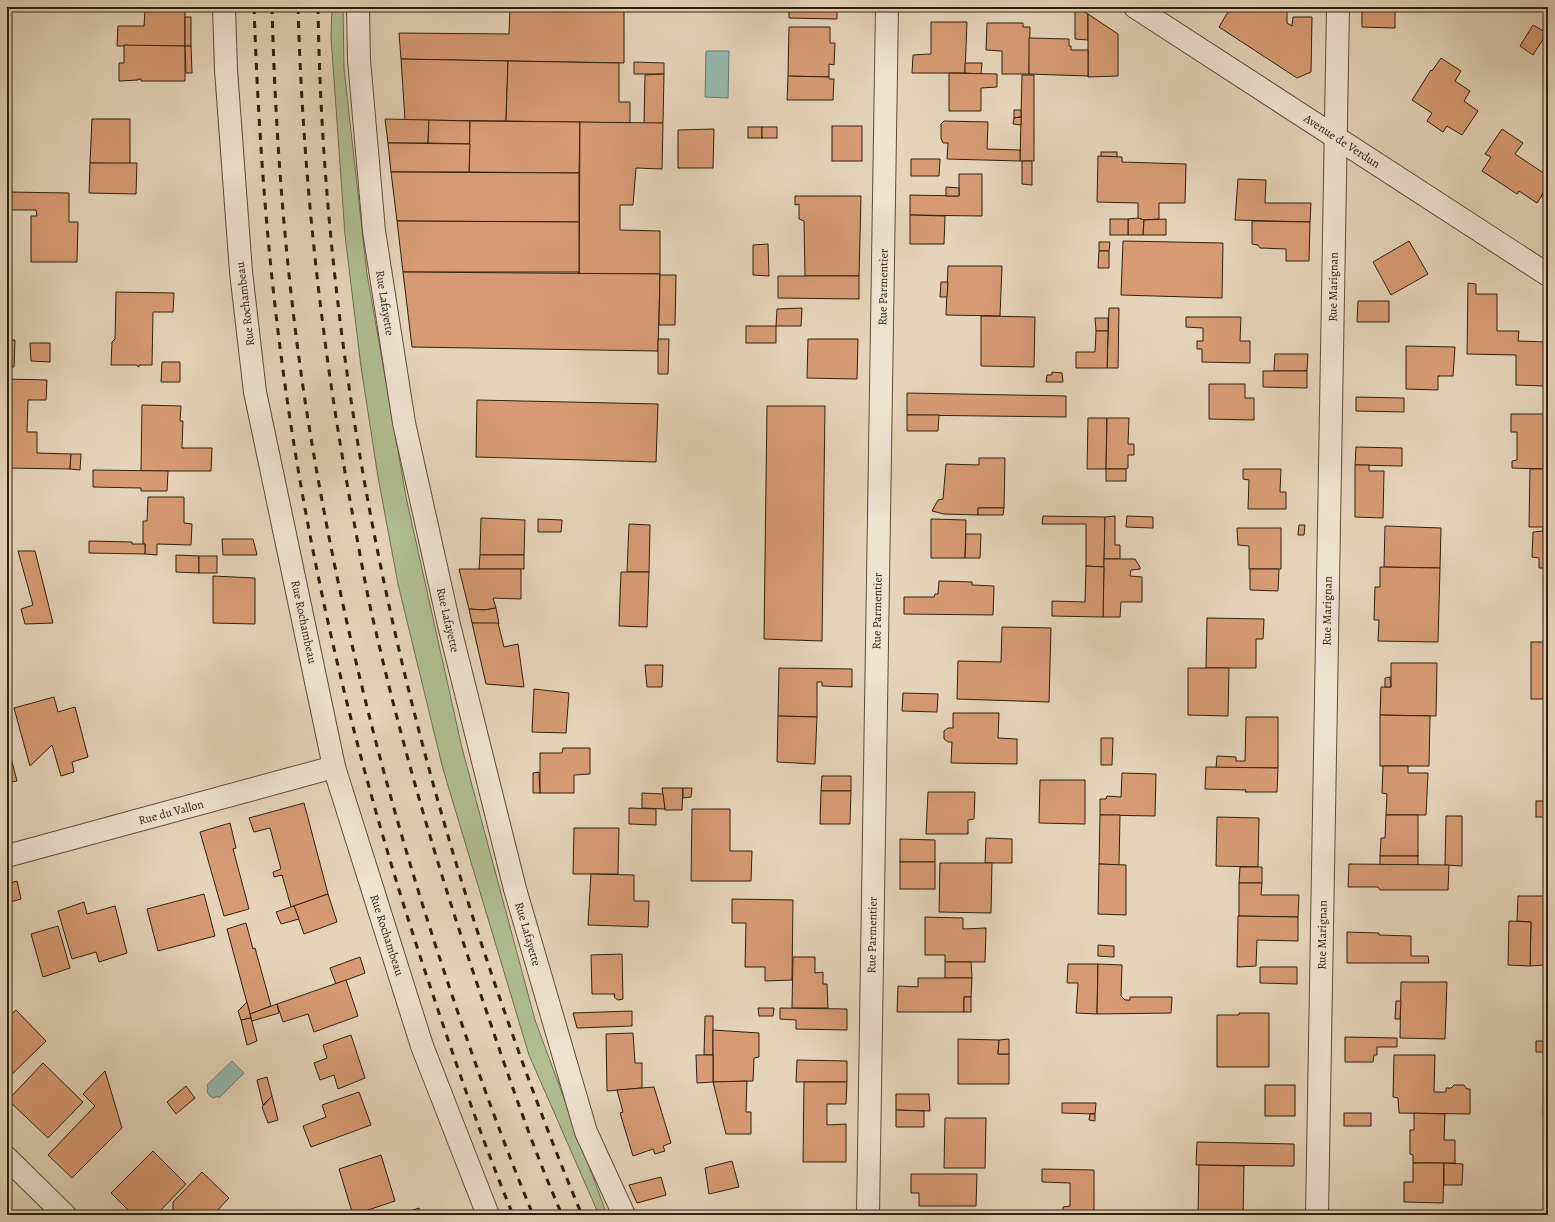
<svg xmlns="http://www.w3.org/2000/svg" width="1555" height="1222" viewBox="0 0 1555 1222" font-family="Alegreya,serif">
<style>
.green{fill:#b0be92;stroke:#706f50}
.water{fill:#96b8af;stroke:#6e7b6f}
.building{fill:#d69b75;stroke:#31200e}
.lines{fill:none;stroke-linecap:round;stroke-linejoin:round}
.street-casing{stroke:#5e4d38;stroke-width:24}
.street{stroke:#eee3d1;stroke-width:22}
.rail{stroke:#31200e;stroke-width:3;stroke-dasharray:7 7;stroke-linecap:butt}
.labels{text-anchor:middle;stroke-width:4;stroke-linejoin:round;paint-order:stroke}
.street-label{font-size:12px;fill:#31200e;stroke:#eee3d1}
</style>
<rect width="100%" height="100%" fill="#e5d4b8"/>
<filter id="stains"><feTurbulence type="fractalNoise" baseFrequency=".005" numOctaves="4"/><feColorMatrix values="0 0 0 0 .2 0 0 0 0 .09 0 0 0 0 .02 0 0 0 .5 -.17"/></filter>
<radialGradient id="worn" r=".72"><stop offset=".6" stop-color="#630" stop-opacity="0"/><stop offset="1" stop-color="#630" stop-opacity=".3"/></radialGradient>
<!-- green -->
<path class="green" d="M332 7H343L344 69 367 274 406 497 462 748 535 1020 607 1215H599L529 1055 443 769 398 584 378 477 361 367 345 235 331 37Z"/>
<!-- water -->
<g class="water">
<path d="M706 51H729L728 98 705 97Z"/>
<path d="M232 1061 244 1073 219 1098 218 1096 213 1098 210 1096 207 1092 208 1088 207 1085Z"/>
</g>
<!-- building -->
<g class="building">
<path d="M510 7H624V63L401 59 399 33 509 34Z"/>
<path d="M781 7H839V11H837V19L789 18V11L781 10Z"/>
<path d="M1075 7 1088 14V40L1075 39Z"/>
<path d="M1231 7H1287V23L1292 26 1293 17H1312L1311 72 1297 78 1219 27Z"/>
<path d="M1362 7H1438V10L1362 8Z"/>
<path d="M1362 8 1395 9V28L1362 27Z"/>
<path d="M145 11H185V46H117L118 26H144Z"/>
<path d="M1088 14 1118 34V76L1088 77Z"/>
<rect x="185" y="17" width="6" height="29"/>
<path d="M931 22H967L965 73H912L913 55 931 54Z"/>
<path d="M987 23H1023V27H1030L1029 74H1002V51L986 50Z"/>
<path d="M1533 25 1547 33 1533 55 1520 46Z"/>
<path d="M789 27H830V43H835L834 65 829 64V77L788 76Z"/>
<path d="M1029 38 1069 39V46H1071V50H1088V77V76L1029 74Z"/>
<path d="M124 45 185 46V81H141V79H138V80L119 81V63H124Z"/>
<path d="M185 46H191L192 73H186Z"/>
<path d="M1441 58 1461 71 1455 81 1470 91 1464 101 1478 111 1462 135 1447 126 1443 132 1427 121 1432 113 1412 100 1431 70 1432 71Z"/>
<path d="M401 59 508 61 506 121 405 120Z"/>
<path d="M508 61 619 63V102H630V123L506 121Z"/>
<path d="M634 62 664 63V74H634Z"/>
<path d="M965 63H982L981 74 965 73Z"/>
<path d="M949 73 997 74V87L981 88V111H949Z"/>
<path d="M664 74 663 123 644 124 645 75Z"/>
<path d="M1022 75H1034V161H1020Z"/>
<path d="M788 76 829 77V79H834L833 100H787Z"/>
<path d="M1014 110H1021V117L1014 118Z"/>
<path d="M1021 117V125L1013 124 1014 118Z"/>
<path d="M92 119H130V164L90 163Z"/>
<path d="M385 119 429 120 428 143H388Z"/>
<path d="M429 120 470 121V144L428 143Z"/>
<path d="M470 121 580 122 579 173 469 172Z"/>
<path d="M944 121 988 122 987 149 1020 150V161L947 159 948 143H943L941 138V124Z"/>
<path d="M580 122 663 123 662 169 636 168 633 205H620V230L660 231V274H579Z"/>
<rect x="832" y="126" width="30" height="35"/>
<rect x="748" y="127" width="14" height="11"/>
<rect x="762" y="127" width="15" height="11"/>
<path d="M714 129 713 168H678V130Z"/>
<path d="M1502 129 1523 143 1515 154 1548 176V186L1537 203 1519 191 1517 194 1482 171 1491 157 1485 154Z"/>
<path d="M388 143 470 144 469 172H391Z"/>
<rect x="1101" y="152" width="16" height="5"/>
<path d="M1098 156 1122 157V162L1186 164 1185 203H1159V219L1144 220 1138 218V203L1097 202Z"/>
<path d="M911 159H940L939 176H911Z"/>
<path d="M1022 161H1032V185L1022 184Z"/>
<path d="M90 163H137L136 194 89 193Z"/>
<path d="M391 172 579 173V222L397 221Z"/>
<path d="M959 174H982V216L910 215V195L959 196Z"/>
<path d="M1238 179 1266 180 1265 203H1311L1310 222 1235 220Z"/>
<path d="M1548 186V201L1541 196Z"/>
<path d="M946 187 959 188V196H946Z"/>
<path d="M7 192 69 193V222H78L77 262H31V216H37L36 210H8V213L7 214Z"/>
<path d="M795 196H861L859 276H805L804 221 799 219V204L795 205Z"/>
<path d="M910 215 945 216 944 244H910Z"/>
<path d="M1138 218 1144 220 1143 235H1128V219Z"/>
<rect x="1110" y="219" width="18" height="16"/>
<path d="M1166 219V235H1143L1144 220Z"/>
<path d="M397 221 579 222V274V272H403Z"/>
<path d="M1252 221 1310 222 1309 261H1286V249L1260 248 1258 245 1252 244Z"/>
<path d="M1123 241 1223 243 1222 298 1121 295Z"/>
<path d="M1409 241 1428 274 1391 295 1373 262Z"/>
<path d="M1099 242H1110L1109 251H1099Z"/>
<path d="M768 244 769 276 753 275V245Z"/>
<path d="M1099 251H1109V268H1098Z"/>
<path d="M948 266H1002L1000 316 946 315Z"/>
<path d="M403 272 660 274 658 351 412 347Z"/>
<path d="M660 275H676L675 325H659Z"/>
<path d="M778 276H859V299L778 298Z"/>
<path d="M941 282H948L947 297H940Z"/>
<path d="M1468 283 1476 284V294H1497V331H1519L1518 341 1546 342 1545 386 1516 385V355L1467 354Z"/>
<path d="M116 292 174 293 173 312H153L152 365H139V367L136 365H111L112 342 115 339Z"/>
<path d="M1358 301H1389V322H1357Z"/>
<path d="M802 308 801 326H776L777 309Z"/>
<path d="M1109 308H1119L1118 368H1107Z"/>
<path d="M981 316 1035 317 1034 367 981 366Z"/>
<path d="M1186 317H1241L1240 341H1250V363L1202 362V349H1197V341H1203V328L1186 327Z"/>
<path d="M1095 318H1108V331H1096Z"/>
<rect x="746" y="326" width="30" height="17"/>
<path d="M1096 331H1108L1107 368H1076V352H1095Z"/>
<path d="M658 339H669L668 374H658Z"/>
<path d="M808 339H858L857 379 807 378Z"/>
<path d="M7 340H15L14 367H7Z"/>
<path d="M30 343H50V362L31 361Z"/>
<path d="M1406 346 1455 347 1453 376H1438V390L1406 389Z"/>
<path d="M1275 354H1308L1307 371H1274Z"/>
<path d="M162 362H180V382H161Z"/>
<path d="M1546 369H1548V400H1545Z"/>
<path d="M1263 371H1307V388L1263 387Z"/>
<path d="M1052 372 1062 373 1063 382H1046L1047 375H1052Z"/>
<path d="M7 379 47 380 46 400H28L27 432H37V453L71 454 70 469 7 468Z"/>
<path d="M1209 384H1245V398H1254V420L1209 419Z"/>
<path d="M907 393 1066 396V417L907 415Z"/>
<path d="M1356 397 1404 398V412L1356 411Z"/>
<path d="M477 400 658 404 656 462 476 457Z"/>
<path d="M142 405 181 406 180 421H183L182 448H212L211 471H141Z"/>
<path d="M767 406H825L822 641 764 639Z"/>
<path d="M1511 414H1545L1544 469 1512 468V461L1517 460V432H1511Z"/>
<path d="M907 415H939L938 431H907Z"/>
<path d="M1088 418H1107L1106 469H1087Z"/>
<path d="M1107 418H1129L1128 444H1134V455H1128V468L1126 469H1106Z"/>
<path d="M1356 447 1402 448V466L1355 465Z"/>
<path d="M71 454H81L80 470 70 469Z"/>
<path d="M979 458H1005L1004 508H978V515L944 514 932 511 938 500 943 499 946 464 979 465Z"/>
<path d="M1355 465H1369V471H1384L1383 518 1355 517Z"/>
<rect x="1106" y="469" width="20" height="12"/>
<path d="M1243 469H1281L1280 492H1286V509H1248L1249 480 1243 479Z"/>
<path d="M1530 469H1544V519H1548V568H1539V558L1532 557 1533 532 1543 531V527H1529Z"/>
<path d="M93 470 168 471 167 491H141V488L93 487Z"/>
<path d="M148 497H184V523L192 524 191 545 157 544V555L145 554V544H143V521H147Z"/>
<path d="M978 508H1004L1003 515H978Z"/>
<path d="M1043 516 1105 517 1104 567 1086 566V524H1042Z"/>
<path d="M1115 516V545H1120V559H1104L1105 517Z"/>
<path d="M1127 516 1153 517V528L1126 527Z"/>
<path d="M481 518 525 520 524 555H480Z"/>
<path d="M538 519 562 520 561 532H538Z"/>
<path d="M931 519 966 520 965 558H931Z"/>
<path d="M629 524 650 525 649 572H627Z"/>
<path d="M1299 525H1305L1304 535H1298Z"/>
<path d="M1385 526 1441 528 1440 568 1384 567Z"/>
<path d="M1237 528H1281V569H1249V546L1238 545Z"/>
<path d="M966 534H981L980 558H965Z"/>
<path d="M222 539H253L257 555H223Z"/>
<path d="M89 541 132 542V544H145V554L89 553Z"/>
<path d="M18 551H35L53 623 25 624 21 609 33 605Z"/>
<path d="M176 555 199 556V573L176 572Z"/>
<path d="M480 555H524V569H479Z"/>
<rect x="199" y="556" width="18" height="17"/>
<path d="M1104 559H1135L1140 567V569L1131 570 1130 576 1142 577V602H1121L1120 617H1103Z"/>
<path d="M1086 566 1104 567 1103 617 1052 616V601L1085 602Z"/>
<path d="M1380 567 1440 568 1438 642 1378 641 1379 620H1374L1375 587H1380Z"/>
<path d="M459 569H521V599L493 598 496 608 484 610 469 609Z"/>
<path d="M1250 569H1279L1278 591 1250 590Z"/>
<path d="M621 572H649L647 627 619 626Z"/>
<path d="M213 576 255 578V624L213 623Z"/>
<path d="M939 581 972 582V585L994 586 993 615 904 614V597H934L935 594H938Z"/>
<path d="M496 608 499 624 472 623 469 609 484 610Z"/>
<path d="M1207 618 1264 619 1263 639H1256V668H1206Z"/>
<path d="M472 623H498L504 647 518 644 524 687 486 684Z"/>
<path d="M1002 627 1051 628 1049 702 957 699 958 661 1001 662Z"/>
<rect x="1531" y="642" width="17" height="57"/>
<path d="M1391 663H1437L1436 716 1380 715 1381 687H1391Z"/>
<path d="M645 665H663L662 687H647Z"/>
<path d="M779 668 852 669V687L822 686V682H817V717L778 716Z"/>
<path d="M1188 668H1229L1228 716 1188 715Z"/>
<path d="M1390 677 1391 687H1385V678Z"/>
<path d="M534 689 569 693 566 733 532 732Z"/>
<path d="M903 693 938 694 937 712 902 711Z"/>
<path d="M54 697 58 712 75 707 88 757 72 762 74 772 61 776 52 745 30 766 14 708Z"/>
<path d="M953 713H999L998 738 1017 739V764L951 763 952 742H948L944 739V731L948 728H953Z"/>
<path d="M1380 715 1430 716 1429 766H1380Z"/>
<path d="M778 716 817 717 815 764 777 762Z"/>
<path d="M1246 717H1278V768H1216L1217 756 1236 757V761H1245Z"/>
<path d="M1101 738H1113L1112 765H1101Z"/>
<path d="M7 743 17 781 7 783Z"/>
<path d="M563 748H590V774L574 775V793H540V753H562Z"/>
<path d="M1383 766H1408V773H1428L1426 815H1386L1387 794 1382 793Z"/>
<path d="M1206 767 1278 768 1277 792H1245L1246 790 1205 789Z"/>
<path d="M539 772 540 793H533V773Z"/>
<path d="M1122 773 1156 774 1155 816 1100 815V799H1106L1107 796 1121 797Z"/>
<path d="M822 776H851V791H821Z"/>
<path d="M1040 780H1085V824L1039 823Z"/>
<path d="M662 788H683L682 810H665Z"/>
<path d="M683 788H692L691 797 683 798Z"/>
<path d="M821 791H851L850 824H820Z"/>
<path d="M928 792H975L974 819 968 820V834H926Z"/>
<path d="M642 793 663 794 665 809 642 808Z"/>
<rect x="1536" y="801" width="12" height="16"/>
<path d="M304 803 328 894 291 907 282 875 274 877 273 872 281 869 270 828 254 832 249 818Z"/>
<path d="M629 808 656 809V825L629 824Z"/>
<path d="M692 809H730V851H752L751 881H691Z"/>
<path d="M1100 815H1120L1119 865 1099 864Z"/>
<path d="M1386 815H1418V856H1380L1381 838H1385Z"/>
<path d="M1446 816H1462V866L1445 865Z"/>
<path d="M1217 817 1259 818 1258 867 1216 866Z"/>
<path d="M230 823 236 848 233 849 249 909 224 916 200 832Z"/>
<path d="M574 828H619L618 874H573Z"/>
<path d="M986 838 1012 839V863H985Z"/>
<path d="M900 839 935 840V862H900Z"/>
<rect x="1380" y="856" width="38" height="9"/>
<rect x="900" y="862" width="35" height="27"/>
<path d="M940 863H992L991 913 939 912Z"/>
<path d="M1099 864 1126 865V915L1098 914Z"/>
<path d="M1349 864 1449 865 1448 890H1380L1378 887H1348Z"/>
<path d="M1240 867H1262V883H1239Z"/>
<path d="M591 874 634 875V901H649L648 927 588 925Z"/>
<path d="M17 881 21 899 7 903V884Z"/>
<path d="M1239 883H1262L1261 895H1299L1298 917 1239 916Z"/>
<path d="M204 894 215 936 158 951 147 909Z"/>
<path d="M328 894 337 922 304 934 294 906Z"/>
<path d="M1518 896H1547L1546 965 1530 966 1531 922 1517 921Z"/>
<path d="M732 899 793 900 792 980 765 981V967H745L746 923H732Z"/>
<path d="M84 902 87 914 115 906 127 953 99 962 96 952 72 959 58 911Z"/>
<path d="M294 906 299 919 281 924 276 912Z"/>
<path d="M1238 916 1298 917V941L1257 940 1256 966 1237 967Z"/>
<path d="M925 917 963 918V929L986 928 985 962H945V955H925Z"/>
<path d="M1509 921 1531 922 1530 966 1508 965Z"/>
<path d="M246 923 253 949 255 948 271 1006 250 1014 227 929Z"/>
<path d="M58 926 70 968 43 977 31 934Z"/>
<path d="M1347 932 1379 933V935L1411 936V956H1428L1429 963H1347Z"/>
<path d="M1098 945 1114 946V957L1098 956Z"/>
<path d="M622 954 623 999 618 1000 614 997 615 994H592L591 955Z"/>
<path d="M360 957 365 973 336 984 330 968Z"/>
<path d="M793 957H815V973L823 972V984H827L828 1008H792Z"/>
<path d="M945 962H971L972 978H945Z"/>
<path d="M1068 964H1098L1097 1014 1076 1013 1078 983H1067Z"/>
<path d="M1098 964 1122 965 1121 996 1125 1000H1130V997H1172L1171 1013 1097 1014Z"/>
<path d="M1546 965H1548V1007H1545Z"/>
<path d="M1260 967H1297V984L1260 983Z"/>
<path d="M918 978H972L971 997H964V1012H897L898 986 918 987Z"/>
<path d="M346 980 358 1016 314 1032 308 1014 283 1022 277 1004Z"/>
<path d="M1401 982H1447L1445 1039 1400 1038Z"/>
<rect x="964" y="997" width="7" height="15"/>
<path d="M1396 1001H1401L1400 1019H1395Z"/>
<path d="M247 1002 251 1018 241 1020 238 1011Z"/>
<path d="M277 1004 279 1013 252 1021 250 1014Z"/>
<path d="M758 1008H774L773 1016H759Z"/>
<path d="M780 1008 847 1009V1030L796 1029V1020L780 1019Z"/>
<path d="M16 1010 46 1041 7 1079V1018Z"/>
<path d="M632 1011V1026L577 1028 573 1013Z"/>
<path d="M1239 1013H1269V1067H1217V1015H1239Z"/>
<path d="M705 1016H713V1055H704Z"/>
<path d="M251 1018 257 1041 247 1045 241 1020Z"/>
<path d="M713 1030 759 1033V1057L754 1058 753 1081 713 1082Z"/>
<path d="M633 1033 635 1063H642V1088L607 1091 606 1034Z"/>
<path d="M351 1035 365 1078 338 1089 334 1075 320 1080 314 1063 327 1058 323 1045Z"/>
<path d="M1345 1037 1397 1038V1047H1377V1055H1374L1373 1062H1345Z"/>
<path d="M958 1039 999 1040 998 1054H1009V1084H958Z"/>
<path d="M1009 1039V1054H998L999 1040Z"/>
<path d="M1536 1041H1545L1544 1052H1536Z"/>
<path d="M696 1055H713V1082L697 1083Z"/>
<path d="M1394 1055H1435L1434 1092H1446V1088H1451L1454 1085H1464L1467 1089H1470V1114L1399 1113 1398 1098 1393 1097Z"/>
<path d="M797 1060 847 1061V1082H796Z"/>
<path d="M43 1063 83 1102 48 1138 8 1100Z"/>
<path d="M1545 1065H1548V1115H1543Z"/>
<path d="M105 1071 122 1128 72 1178 48 1155 95 1106 83 1094Z"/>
<path d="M267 1077 272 1096 263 1105 257 1080Z"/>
<path d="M747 1081 746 1112H751V1134H726L713 1082Z"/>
<path d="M804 1082H847L846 1104H827V1125L846 1124V1162H803Z"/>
<rect x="1265" y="1085" width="30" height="31"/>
<path d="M186 1086 195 1098 176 1114 167 1102Z"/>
<path d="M654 1087 671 1143 663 1146 665 1151 655 1154 653 1149 633 1156 620 1113 623 1112 617 1090Z"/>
<path d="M359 1092 371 1125 311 1147 303 1126 326 1117 322 1105Z"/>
<path d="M896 1094H929L930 1111 896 1110Z"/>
<path d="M272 1096 278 1120 268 1123 262 1107Z"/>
<path d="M1062 1103H1096L1095 1114 1062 1113Z"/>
<path d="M896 1110 924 1111V1127H896Z"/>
<rect x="1344" y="1113" width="27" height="13"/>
<path d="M1414 1113 1445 1114 1444 1140H1455V1163H1413V1155L1410 1154V1130H1414Z"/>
<path d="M1090 1114H1095V1121L1089 1120Z"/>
<path d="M945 1118H986L985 1168H944Z"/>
<path d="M1197 1142 1294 1144V1166L1196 1165Z"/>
<path d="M153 1151 186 1184 156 1215H143L139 1211 133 1215 111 1193Z"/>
<path d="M381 1155 395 1201 353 1215 339 1169Z"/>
<path d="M732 1161 739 1187 709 1194 705 1168Z"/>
<path d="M1413 1163H1444L1443 1203 1404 1202V1182H1413Z"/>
<path d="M1444 1163 1463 1164 1462 1185H1444Z"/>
<path d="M1199 1165 1244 1166 1243 1215 1198 1214Z"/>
<path d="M1042 1169 1094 1170V1213L1063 1212V1207L1070 1206V1183L1042 1182Z"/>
<path d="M202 1172 229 1198 213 1215H178L173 1210V1202Z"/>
<path d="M911 1174H977L976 1206H919V1193H911Z"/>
<path d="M661 1177 666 1195 637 1203 629 1185Z"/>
<path d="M419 1208 421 1215H398Z"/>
<path d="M1393 1212 1443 1213V1215H1393Z"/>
<path d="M1094 1213 1119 1214V1215H1094Z"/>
</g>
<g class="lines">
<!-- street casing -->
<g class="street-casing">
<g id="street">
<path d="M224 7 226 70 241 272 255 392 334 767 422 1046 488 1215"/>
<path d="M358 7 359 60 374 231 404 423 449 625 515 889 586 1132 624 1215"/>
<path d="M1135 7 1548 275"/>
<path d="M7 856 334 767"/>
<path d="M7 1158 65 1215"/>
<path d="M868 1215 887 7"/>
<path d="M1317 1215 1338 7"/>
</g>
</g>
<!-- street -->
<use href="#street" class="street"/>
<!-- rail -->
<g class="rail">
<path d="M254 7C258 123 266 240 281 355 309 572 362 785 432 992 457 1067 483 1142 513 1215"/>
<path d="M272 7C276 160 289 316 316 467 347 645 393 821 451 992 476 1067 503 1142 533 1215"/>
<path d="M298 7C303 180 322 352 354 522 361 559 367 596 376 632 405 758 442 882 484 1004 508 1075 532 1146 562 1215"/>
<path d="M318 7C323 342 389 676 498 993 524 1068 551 1142 582 1215"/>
</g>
</g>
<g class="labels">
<!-- street labels -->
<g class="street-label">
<text transform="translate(1342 141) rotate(33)" y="4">Avenue de Verdun</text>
<text transform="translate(883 287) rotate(-89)" y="4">Rue Parmentier</text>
<text transform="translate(1333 287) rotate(-89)" y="4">Rue Marignan</text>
<text transform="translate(385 303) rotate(81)" y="4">Rue Lafayette</text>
<text transform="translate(245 304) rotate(-97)" y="4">Rue Rochambeau</text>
<text transform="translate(877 611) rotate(-89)" y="4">Rue Parmentier</text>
<text transform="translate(1327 611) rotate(-89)" y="4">Rue Marignan</text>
<text transform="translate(448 620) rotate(77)" y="4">Rue Lafayette</text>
<text transform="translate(304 622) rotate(78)" y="4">Rue Rochambeau</text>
<text transform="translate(171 812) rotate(-15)" y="4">Rue du Vallon</text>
<text transform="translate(528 934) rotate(74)" y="4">Rue Lafayette</text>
<text transform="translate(387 935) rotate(72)" y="4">Rue Rochambeau</text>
<text transform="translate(872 935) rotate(-89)" y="4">Rue Parmentier</text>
<text transform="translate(1322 935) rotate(-89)" y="4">Rue Marignan</text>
</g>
</g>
<!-- margin -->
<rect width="1555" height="1222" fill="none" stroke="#e5d4b8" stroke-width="24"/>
<rect x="8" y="8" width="1539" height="1206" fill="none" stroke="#31200e" stroke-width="2"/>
<rect x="12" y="12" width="1531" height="1198" fill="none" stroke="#31200e"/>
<rect width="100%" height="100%" filter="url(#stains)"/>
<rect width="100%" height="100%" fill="url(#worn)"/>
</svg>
